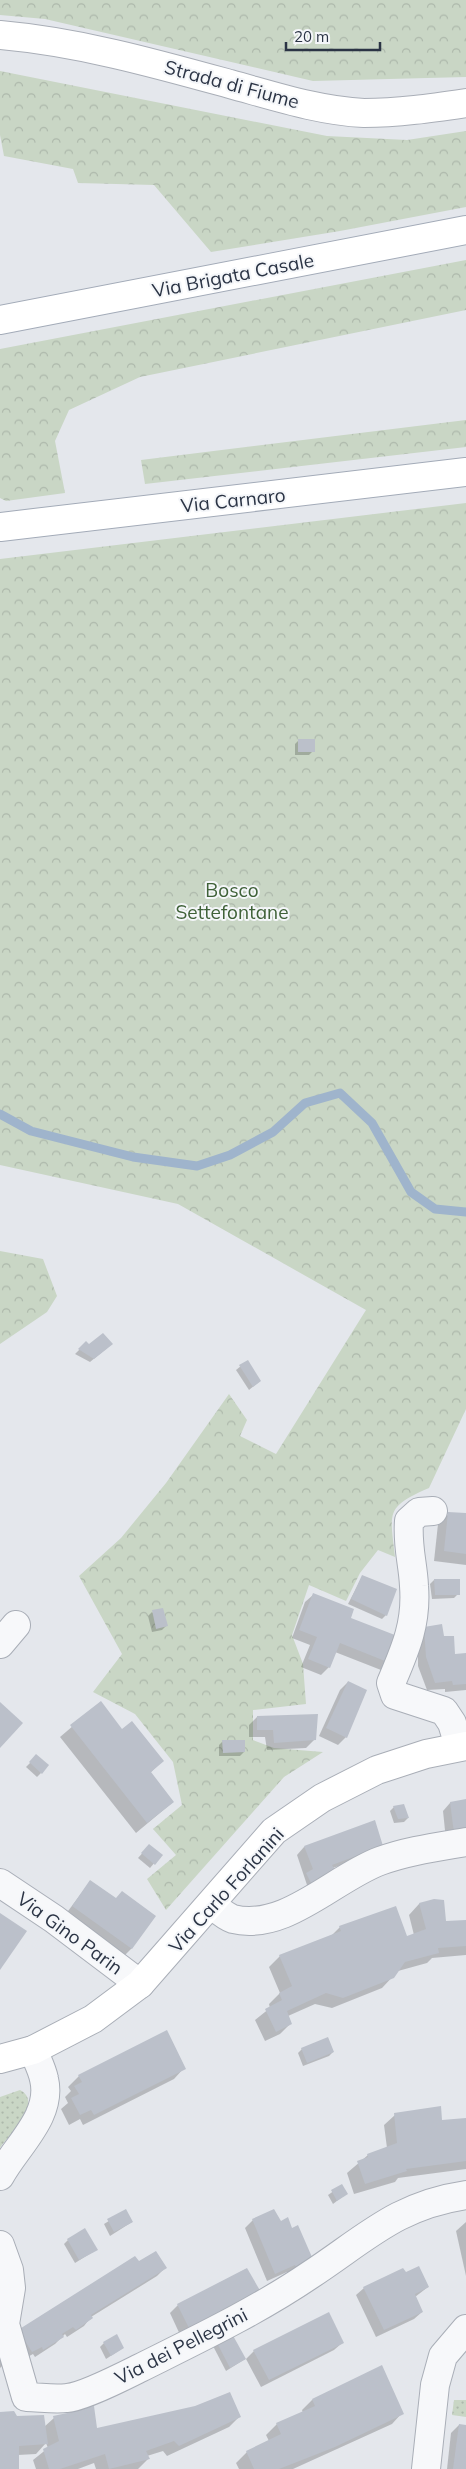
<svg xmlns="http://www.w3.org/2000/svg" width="466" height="2469" viewBox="0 0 466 2469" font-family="Mulish,sans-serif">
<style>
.grass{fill:url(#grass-dots)}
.forest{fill:url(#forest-crowns)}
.shadow{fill:#0003}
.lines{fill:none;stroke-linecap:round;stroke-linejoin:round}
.stream{stroke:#9fb4cc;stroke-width:9}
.building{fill:#bbc0ca}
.street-casing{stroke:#a9aeb7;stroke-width:30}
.secondary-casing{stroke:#a9aeb7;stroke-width:30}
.primary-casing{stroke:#a3abb8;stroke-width:30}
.street{stroke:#f7f8fa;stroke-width:28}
.secondary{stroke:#fff;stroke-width:28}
.primary{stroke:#fff;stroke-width:28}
.labels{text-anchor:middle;stroke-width:4;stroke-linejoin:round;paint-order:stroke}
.street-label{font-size:19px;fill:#2b3445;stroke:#f4f6f9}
.park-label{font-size:19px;fill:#3f6138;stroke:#f4f6f9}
</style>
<defs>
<pattern id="grass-dots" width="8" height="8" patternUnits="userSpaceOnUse" patternTransform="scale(1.25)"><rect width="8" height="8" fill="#c9d6c5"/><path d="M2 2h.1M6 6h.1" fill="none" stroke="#adb8ab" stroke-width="1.8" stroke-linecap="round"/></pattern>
<pattern id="forest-crowns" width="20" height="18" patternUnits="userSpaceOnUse" patternTransform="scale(1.25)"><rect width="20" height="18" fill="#c9d6c5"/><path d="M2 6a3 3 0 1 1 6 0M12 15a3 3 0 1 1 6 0" fill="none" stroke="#adb8ab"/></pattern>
</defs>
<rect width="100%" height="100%" fill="#e4e7ec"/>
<!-- grass -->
<g class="grass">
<path d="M20 2090C44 2102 9 2135 0 2148V2097Z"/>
<path d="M454 2400H466V2417L452 2415Z"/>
</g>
<!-- forest -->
<g class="forest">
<path d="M0 0H466V77L313 81 45 19 0 15Z"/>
<path d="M0 71 327 136 407 140 466 131V207L340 231 211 252 154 185 78 183 73 169 4 156 0 135Z"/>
<path d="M466 260V310L140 377 69 410 55 441 65 493 6 501 0 498V349Z"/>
<path d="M466 420V447L145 484 141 460Z"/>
<path d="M466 503V1409L429 1488C385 1507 390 1512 395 1557L378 1550 360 1573 346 1601 309 1585 292 1635 303 1664 306 1704 253 1710V1740L274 1748 323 1752 284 1777 166 1910 147 1879 176 1855 153 1829 182 1805 173 1762 135 1714 93 1692 122 1654 79 1576 121 1538 166 1483 229 1394 247 1420 240 1436 276 1454 366 1310 178 1204 0 1165V559Z"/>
<path d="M0 1251 43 1259 57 1296 47 1312 0 1344Z"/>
</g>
<!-- shadow -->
<g class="shadow">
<path d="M299 740 313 751 309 755H295V744Z"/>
<path d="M86 1343 88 1346 107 1348 90 1362 75 1354Z"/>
<path d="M247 1361 260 1381 249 1390 236 1370Z"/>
<path d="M449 1514 466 1515V1565L434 1561 438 1524Z"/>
<path d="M362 1577 386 1615 382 1619 348 1604Z"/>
<path d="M434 1580 458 1594 454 1598 432 1599 430 1584Z"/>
<path d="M313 1595 349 1619 389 1662 381 1670 335 1652 329 1667 321 1675 301 1667 310 1645 292 1638 305 1602Z"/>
<path d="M152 1612 166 1626 162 1630 152 1632 148 1616Z"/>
<path d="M425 1628 442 1638 454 1656 466 1655V1690L445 1692V1689L427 1690 418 1666V1647L422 1643 421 1632Z"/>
<path d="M348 1682 346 1737 338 1745 319 1736 340 1690Z"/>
<path d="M100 1703 122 1731 162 1761 150 1773 173 1802 136 1833 60 1737Z"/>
<path d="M257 1717 315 1739 306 1748 267 1750 265 1737H249V1725Z"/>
<path d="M223 1741 244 1752 240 1756H219V1745Z"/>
<path d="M37 1756 41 1773 37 1777 26 1767Z"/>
<path d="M466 1800V1838L446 1840 443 1811 450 1803Z"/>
<path d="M394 1807 408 1818 404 1822 394 1823 390 1811Z"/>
<path d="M304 1847 374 1853 333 1868 308 1888 297 1855Z"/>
<path d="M146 1849 161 1855 150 1868 138 1858Z"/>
<path d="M90 1882 116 1899 132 1948 124 1956 65 1915Z"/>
<path d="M433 1901 445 1922 466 1921V1955L432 1958 427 1963 398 1971 382 1988 332 2008 315 2004 288 2016 291 2023 280 2034 265 2041 255 2020 270 2008 269 2004 280 1993 269 1967 280 1956 330 1937 340 1927 406 1937 414 1935 409 1915 419 1904Z"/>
<path d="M302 2049 333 2052 329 2056 303 2066 298 2053Z"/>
<path d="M184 2068 174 2079 83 2125 80 2119 69 2125 61 2109 68 2103 65 2097 71 2091 68 2087 79 2076Z"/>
<path d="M395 2115 441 2122 466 2119V2169L398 2178 395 2182 354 2194 347 2173 368 2155 387 2148 384 2125Z"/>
<path d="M341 2186 346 2194 333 2204 328 2195Z"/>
<path d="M125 2211 132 2222 110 2236 104 2224Z"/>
<path d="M253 2220 280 2222 291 2230 313 2263 290 2278 287 2272 267 2281 245 2228Z"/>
<path d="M466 2222V2276L456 2231Z"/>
<path d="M68 2240 96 2250 75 2263 64 2244Z"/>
<path d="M138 2263 165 2268 157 2276 91 2317 84 2326 67 2337 65 2334 55 2344 35 2357 33 2354 24 2359 11 2339Z"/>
<path d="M246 2269 182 2339 170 2313 178 2305Z"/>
<path d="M405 2274 428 2287 415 2297 422 2312 414 2319 376 2337 356 2295 364 2288Z"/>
<path d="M217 2342 245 2359 226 2371 213 2346Z"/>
<path d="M0 2343 4 2364 0 2368Z"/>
<path d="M104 2343 123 2348 106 2359 100 2347Z"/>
<path d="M342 2343 334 2350 261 2387 246 2359 254 2351Z"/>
<path d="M312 2400 402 2413 392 2424 293 2469H239L236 2463 247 2452 269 2441 266 2435 277 2424 303 2413 302 2410Z"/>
<path d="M72 2411 96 2429 240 2416 229 2427 167 2456 163 2451 147 2456 148 2459 138 2469H96L94 2463 78 2469H36L33 2460 48 2448 46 2443 36 2454 18 2455V2469H0V2414L44 2427 54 2418 68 2415Z"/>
<path d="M459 2425 466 2426V2469H447L451 2433Z"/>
</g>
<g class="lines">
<!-- stream -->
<path class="stream" d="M0 1114 31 1131 133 1157 197 1166 230 1155 273 1132 305 1103 340 1093 372 1123 411 1192 435 1209 466 1212"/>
</g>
<!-- building -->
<g class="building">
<rect x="298" y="739" width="17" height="13"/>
<path d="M103 1333 113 1344 94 1359 78 1349 86 1341 89 1344Z"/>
<path d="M248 1360 261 1381 253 1387 239 1365Z"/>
<path d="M448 1512 466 1513V1554L444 1551Z"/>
<path d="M362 1575 397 1589 387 1616 351 1599Z"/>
<path d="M434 1579H460V1595H435Z"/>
<path d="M313 1593 354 1609 351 1618 400 1637 390 1663 340 1643 330 1668 308 1659 317 1637 299 1630Z"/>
<path d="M163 1608 168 1626 156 1629 152 1610Z"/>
<path d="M442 1624 444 1636H454L455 1654 466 1653V1684L453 1685 452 1681 435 1683 426 1657 424 1627Z"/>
<path d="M348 1681 367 1690 347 1738 326 1728Z"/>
<path d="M101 1701 122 1729 132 1721 164 1761 151 1772 174 1802 147 1823 70 1725Z"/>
<path d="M0 1702 23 1723 0 1748Z"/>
<path d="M318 1714 316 1740 274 1743 273 1730H257V1716Z"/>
<path d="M222 1740H245V1752L223 1753Z"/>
<path d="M36 1754 49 1765 42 1774 29 1762Z"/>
<path d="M466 1799V1832L454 1833 450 1802Z"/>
<path d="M404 1804 409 1818 398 1819 393 1806Z"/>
<path d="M375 1820 383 1846 332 1865 336 1872 312 1885 306 1873 313 1869 304 1846Z"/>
<path d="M149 1844 163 1855 155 1865 141 1853Z"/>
<path d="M90 1880 116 1898 122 1891 156 1916 132 1949 72 1906Z"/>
<path d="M434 1899 444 1900 446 1921 466 1920V1946L438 1948 439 1953 405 1962 394 1978 343 1998 326 1993 287 2011 292 2024 276 2032 265 2009 282 2000 279 1993 292 1986 279 1955 341 1931 339 1926 396 1906 407 1936 426 1929 419 1903Z"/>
<path d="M0 1913 27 1931 0 1970Z"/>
<path d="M167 2030 186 2069 94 2115 91 2110 80 2115 71 2098 79 2094 74 2086 82 2082 78 2075Z"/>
<path d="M328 2037 334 2052 307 2063 301 2048Z"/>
<path d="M441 2106 442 2120 466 2118V2161L406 2169 407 2171 365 2184 357 2161 368 2157 367 2154 397 2143 394 2113Z"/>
<path d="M342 2184 348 2194 337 2201 331 2190Z"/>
<path d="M126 2209 133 2222 114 2232 107 2219Z"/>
<path d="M274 2209 281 2221 288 2217 292 2228 298 2225 315 2264 298 2271 295 2265 275 2274 252 2219Z"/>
<path d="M85 2228 98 2250 79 2260 67 2239Z"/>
<path d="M156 2251 167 2268 91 2315 93 2318 76 2330 73 2327 62 2334 64 2337 43 2350 42 2347 32 2352 18 2330 135 2256 139 2261Z"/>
<path d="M419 2266 429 2287 415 2294 423 2312 384 2330 363 2287 403 2268 406 2272Z"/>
<path d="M247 2268 262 2294 191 2332 177 2304Z"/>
<path d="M329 2312 344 2343 269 2380 253 2350Z"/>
<path d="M231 2332 246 2359 230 2368 216 2341Z"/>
<path d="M117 2334 124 2348 111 2356 103 2342Z"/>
<path d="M382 2365 404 2414 335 2447 279 2469H254L246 2451 281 2434 276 2423 315 2406 312 2399Z"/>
<path d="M230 2392 241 2417 179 2446 174 2441 146 2451 150 2459 109 2469 105 2454 60 2469H49L43 2449 59 2441 53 2416 72 2412 71 2409 94 2406 97 2428 195 2406Z"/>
<path d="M14 2411 17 2416 44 2415 48 2444 19 2446V2469H0V2412Z"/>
<path d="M459 2424 466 2425V2469H453Z"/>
</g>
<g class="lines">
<!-- street casing -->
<g class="street-casing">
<g id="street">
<path d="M433 1511 419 1512 409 1521C407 1547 413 1563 414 1586 417 1624 405 1650 391 1683L395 1695 444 1711 452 1723 459 1746"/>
<path d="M0 1644 16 1625"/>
<path d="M0 1883 54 1919 140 1984"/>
<path d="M211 1904C217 1909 226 1917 233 1919 285 1932 334 1878 380 1861 407 1851 437 1847 466 1842"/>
<path d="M0 2176C16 2146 53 2116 44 2079 42 2069 37 2060 33 2050"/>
<path d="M0 2245 9 2270 11 2288 5 2324 26 2397C39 2397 54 2400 67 2398 83 2397 124 2376 140 2368 198 2339 257 2311 310 2275 365 2239 397 2205 466 2195"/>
<path d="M426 2469 435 2385 443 2356 466 2329"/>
</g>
</g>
<!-- secondary casing -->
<g class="secondary-casing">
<g id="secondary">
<path d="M0 35C79 42 154 63 230 84 274 96 319 111 364 113 398 113 432 108 466 103"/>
<path d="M0 2059 33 2050 93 2019 140 1984 274 1831 322 1798 377 1770 426 1754 466 1746"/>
</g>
</g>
<!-- primary casing -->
<g class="primary-casing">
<g id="primary">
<path d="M0 320 466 230"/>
<path d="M0 527 466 472"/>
</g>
</g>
<!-- street -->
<use href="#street" class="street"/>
<!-- secondary -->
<use href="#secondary" class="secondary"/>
<!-- primary -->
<use href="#primary" class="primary"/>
</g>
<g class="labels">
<!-- street labels -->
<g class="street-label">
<text transform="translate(232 84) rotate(15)" y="7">Strada di Fiume</text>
<text transform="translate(233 275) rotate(-11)" y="7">Via Brigata Casale</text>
<text transform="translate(233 500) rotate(-6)" y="7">Via Carnaro</text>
<text transform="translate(226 1890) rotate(-48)" y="7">Via Carlo Forlanini</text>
<text transform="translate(70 1933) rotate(36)" y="7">Via Gino Parin</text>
<text transform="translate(181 2346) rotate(-27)" y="7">Via dei Pellegrini</text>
</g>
<!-- park labels -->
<g class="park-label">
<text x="232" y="897">Bosco<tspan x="232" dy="22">Settefontane</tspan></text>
</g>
</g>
<!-- scale -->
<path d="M286 42v8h94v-8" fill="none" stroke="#2b3445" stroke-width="2.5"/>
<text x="294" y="42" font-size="15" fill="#2b3445" stroke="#f4f6f9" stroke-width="4" paint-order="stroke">20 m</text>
</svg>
